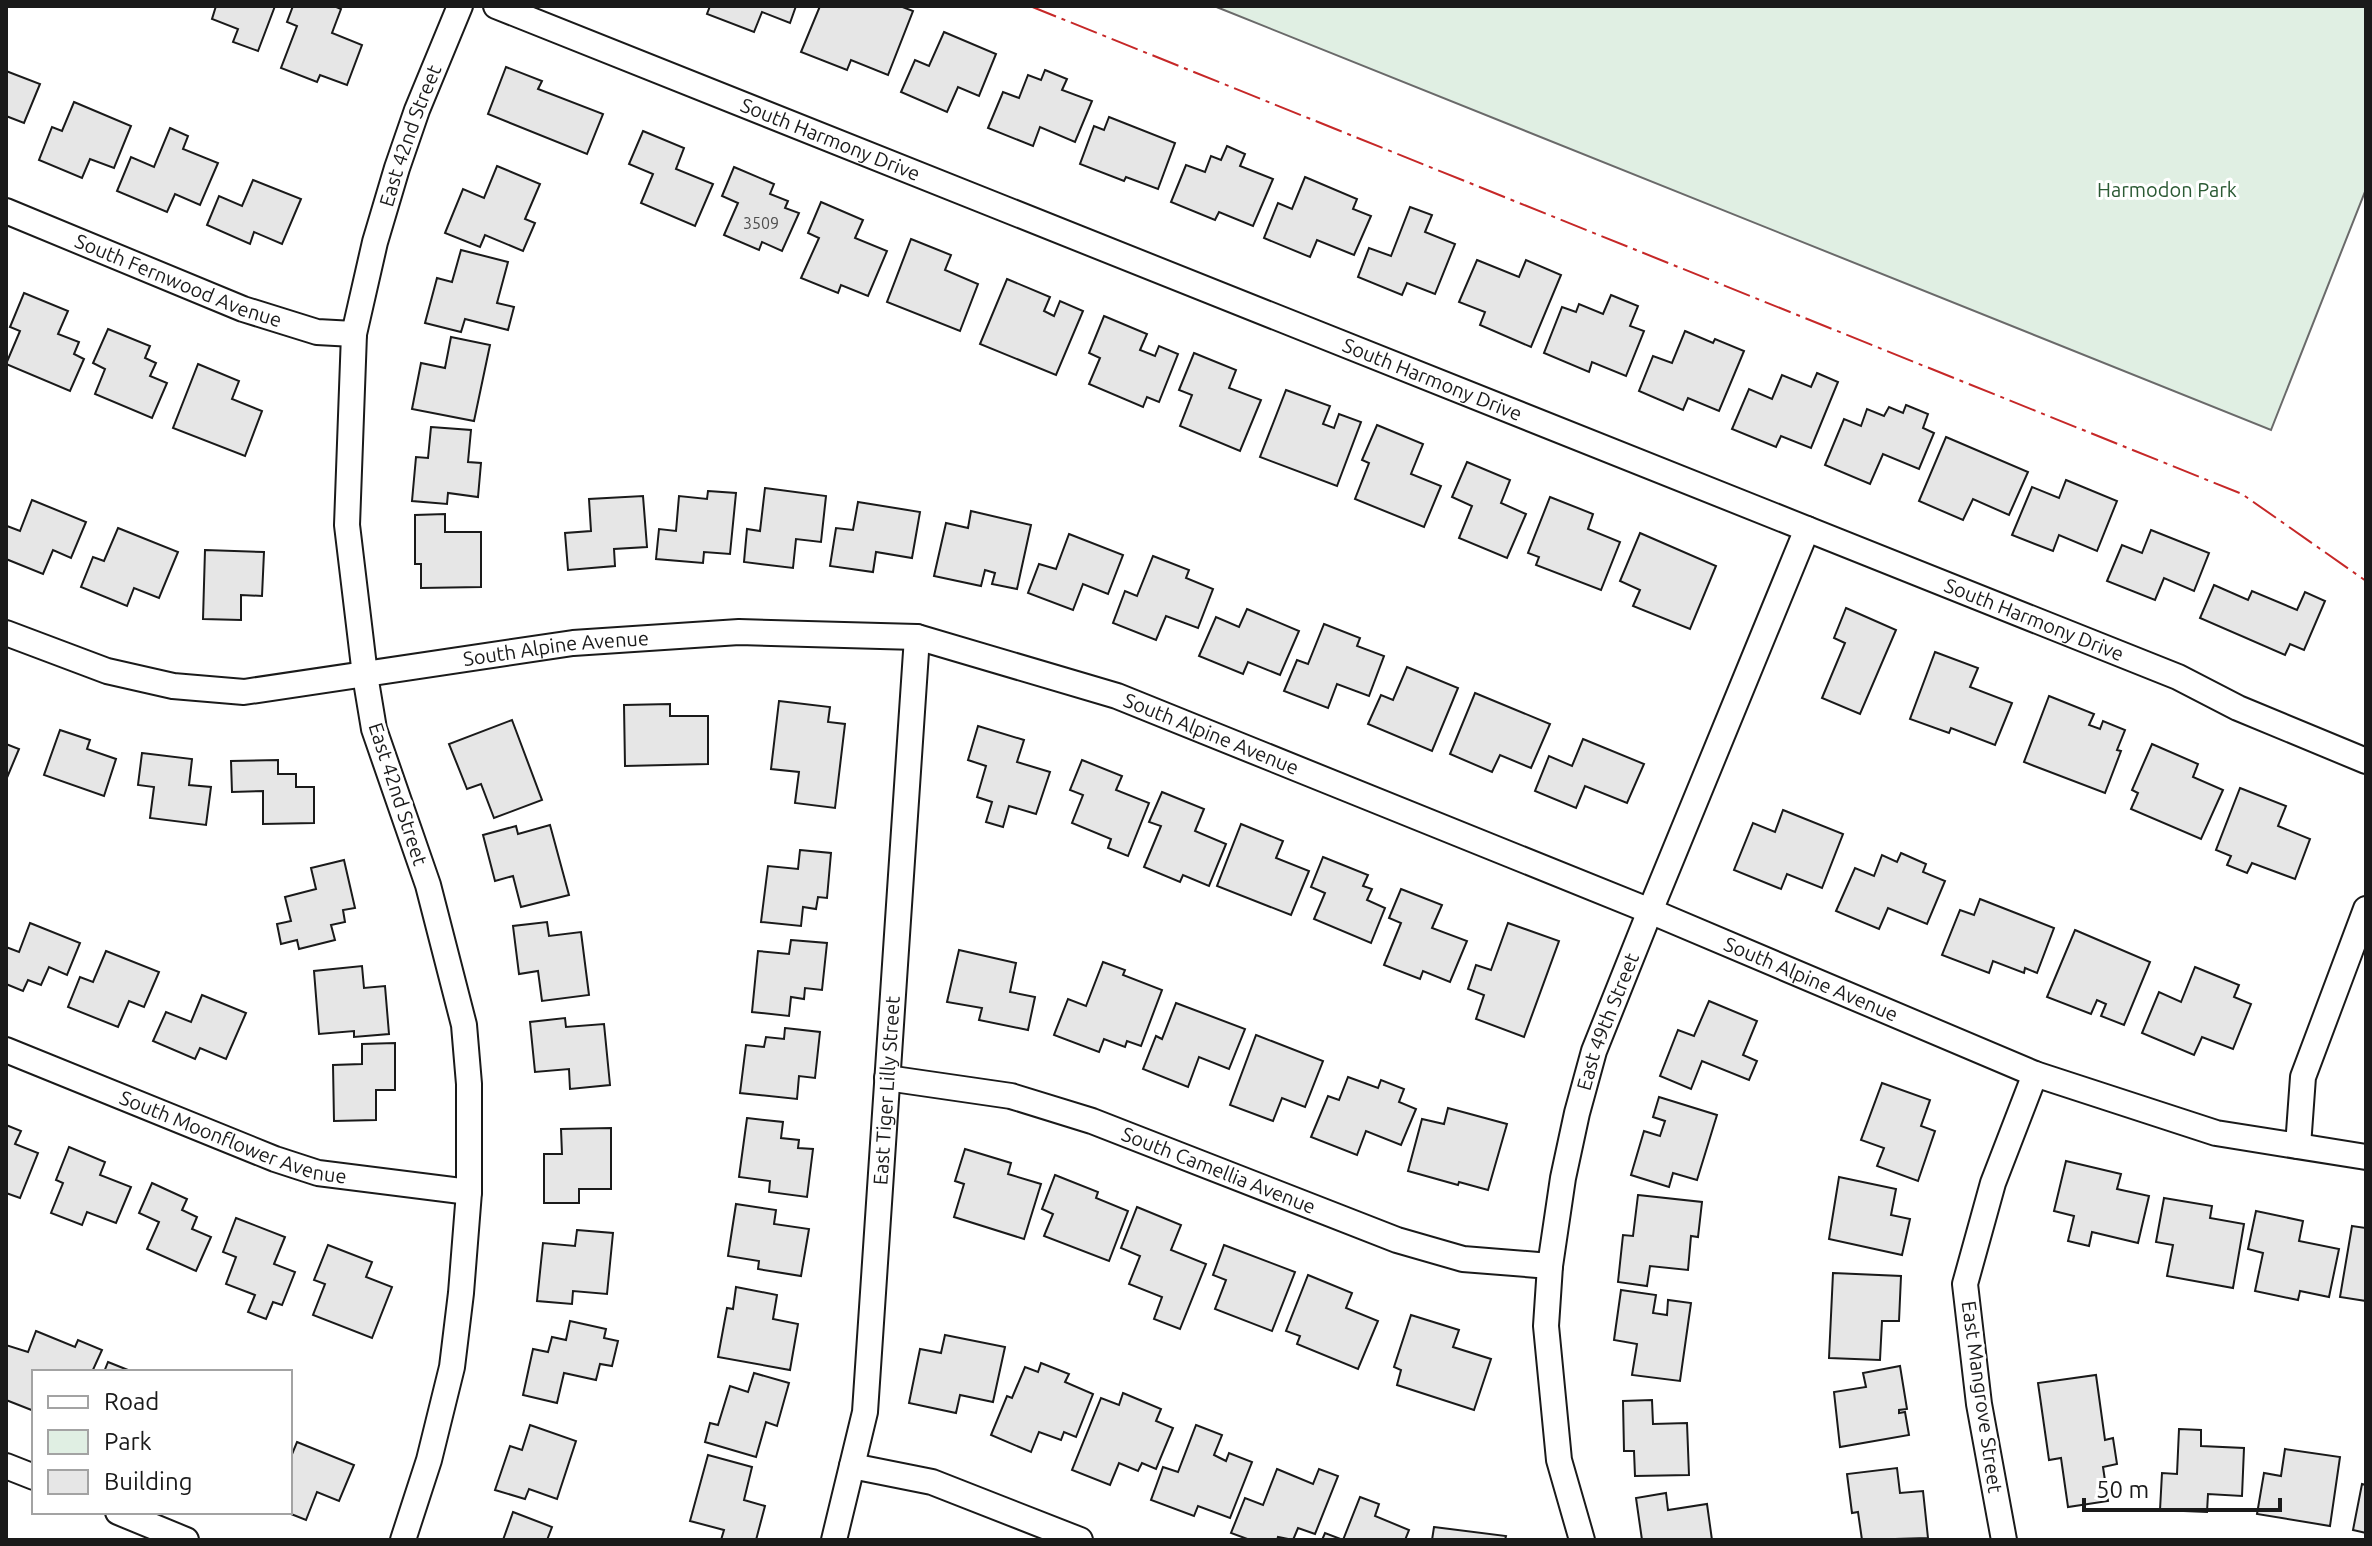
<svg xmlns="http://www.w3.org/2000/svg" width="2372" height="1546" viewBox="0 0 2372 1546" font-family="Ubuntu,sans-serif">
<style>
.green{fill:#e0efe3;stroke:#6a6a6a;stroke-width:2}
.building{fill:#e6e6e6;stroke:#1a1a1a;stroke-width:2}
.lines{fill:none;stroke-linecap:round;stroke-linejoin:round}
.street-casing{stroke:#1a1a1a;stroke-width:28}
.street{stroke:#fff;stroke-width:24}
.power{stroke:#c62828;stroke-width:2;stroke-dasharray:28 6 4 6;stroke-linecap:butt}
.labels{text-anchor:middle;stroke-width:6;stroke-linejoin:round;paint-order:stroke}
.number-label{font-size:16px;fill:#4d4d4d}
.street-label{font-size:20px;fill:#1a1a1a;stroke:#fff}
.park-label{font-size:20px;fill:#2b5a34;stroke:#fff}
</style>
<rect width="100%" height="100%" fill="#fff"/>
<!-- green -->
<path class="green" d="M1214 6H2366V189L2271 430Z"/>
<!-- building -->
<g class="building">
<path d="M216 6H275L258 51 233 42 238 29 212 19Z"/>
<path d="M293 6H334L341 9 332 33 362 45 347 85 320 75 317 82 281 68 297 26 287 22Z"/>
<path d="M710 6H796L790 23 762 12 754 32 707 14Z"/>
<path d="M820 6H900L913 11 888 75 851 60 847 70 801 52Z"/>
<path d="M944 32 996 54 979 96 958 87 947 112 901 92 915 60 929 66Z"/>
<path d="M506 67 542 81 538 89 603 114 587 154 488 114Z"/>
<path d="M1045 70 1067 79 1062 90 1092 101 1075 142 1040 127 1033 146 988 128 1003 92 1019 98 1028 75 1041 80Z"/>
<path d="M6 71 40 84 24 123 6 116Z"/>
<path d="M74 102 131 126 114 168 90 159 82 178 39 160 52 127 62 131Z"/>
<path d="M1109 117 1175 143 1158 189 1126 177 1124 181 1080 164 1094 126 1104 130Z"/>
<path d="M170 128 188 136 183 149 218 163 200 205 175 194 167 212 117 191 131 157 154 167Z"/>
<path d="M643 131 684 148 676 169 713 184 695 226 641 203 653 174 629 164Z"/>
<path d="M1227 146 1245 154 1240 166 1273 179 1253 226 1219 212 1215 220 1171 202 1186 165 1205 172 1211 156 1221 160Z"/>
<path d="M497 166 540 184 525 219 535 223 523 251 485 235 480 247 445 233 463 189 484 198Z"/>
<path d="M734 167 774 184 770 194 788 201 785 208 799 213 782 251 762 242 759 250 724 235 738 203 722 196Z"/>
<path d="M1305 177 1357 199 1353 209 1371 216 1354 255 1317 240 1310 257 1264 238 1278 203 1292 209Z"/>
<path d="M253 180 301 199 282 244 254 232 250 244 207 225 219 196 242 206Z"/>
<path d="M821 202 863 220 855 238 887 251 868 296 841 285 838 293 801 278 819 238 808 233Z"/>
<path d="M1410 207 1432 215 1425 232 1455 244 1435 294 1407 283 1402 295 1358 277 1369 248 1391 256Z"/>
<path d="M911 239 951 255 945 270 978 284 960 331 887 302Z"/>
<path d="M461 250 508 262 497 303 514 307 508 330 465 319 461 332 425 323 437 278 452 282Z"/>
<path d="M1477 260 1519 277 1526 260 1561 275 1531 347 1480 325 1485 312 1459 302Z"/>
<path d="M1007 279 1050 297 1044 311 1054 316 1060 301 1083 311 1056 375 980 344Z"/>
<path d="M24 293 68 311 58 334 79 342 74 354 84 359 70 391 6 364 20 331 10 327Z"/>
<path d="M1611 295 1638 306 1630 326 1644 331 1626 376 1592 362 1589 372 1544 353 1562 307 1576 312 1579 304 1603 314Z"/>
<path d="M1104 316 1147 334 1140 350 1155 356 1159 346 1178 354 1159 402 1147 397 1143 407 1089 384 1100 358 1089 353Z"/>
<path d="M108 329 150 346 145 358 156 363 150 376 167 383 152 418 95 394 105 369 93 363Z"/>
<path d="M1685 331 1713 343 1715 339 1744 351 1719 411 1688 398 1683 410 1639 391 1653 356 1672 363Z"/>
<path d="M451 337 490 345 474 421 412 409 421 363 445 368Z"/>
<path d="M1194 353 1236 370 1229 388 1261 400 1240 451 1180 426 1192 395 1179 390Z"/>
<path d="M198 364 239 381 232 399 262 411 245 456 173 428Z"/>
<path d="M1817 373 1838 382 1811 448 1781 436 1776 447 1732 429 1749 389 1772 399 1782 375 1811 387Z"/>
<path d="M1286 390 1330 406 1323 424 1334 428 1339 414 1361 422 1337 486 1260 457Z"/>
<path d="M1906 405 1928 414 1923 428 1934 433 1919 469 1883 454 1870 484 1825 465 1844 419 1861 426 1867 409 1884 416 1889 407 1903 413Z"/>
<path d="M1377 425 1423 444 1411 474 1441 486 1424 527 1355 499 1369 463 1362 460Z"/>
<path d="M431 427 471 430 468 462 481 463 478 497 448 493 447 504 412 501 416 457 428 458Z"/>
<path d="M1946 437 2028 472 2009 515 1973 499 1963 520 1919 501Z"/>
<path d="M1467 462 1510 480 1501 503 1526 514 1507 558 1459 538 1472 506 1452 497Z"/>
<path d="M2066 480 2117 501 2097 551 2059 535 2053 551 2012 535 2032 487 2059 498Z"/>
<path d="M765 488 826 496 821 542 796 539 793 568 744 562 747 529 760 531Z"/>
<path d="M708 491 736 493 730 554 704 552 703 563 656 559 659 529 676 531 679 496 707 499Z"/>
<path d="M643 496 647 547 614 549 615 566 568 570 565 533 591 531 589 499Z"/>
<path d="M1550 497 1593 514 1588 529 1620 542 1601 590 1536 565 1539 557 1528 553Z"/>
<path d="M32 500 86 522 71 558 53 550 43 574 6 559 7 526 20 531Z"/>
<path d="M858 502 920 512 912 558 876 552 873 572 830 566 836 528 853 530Z"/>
<path d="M971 511 1031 525 1017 589 992 584 995 573 985 570 981 586 934 576 946 523 968 528Z"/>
<path d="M445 514V532H481V587L421 588V564H415V515Z"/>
<path d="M118 528 178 552 159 598 134 588 127 606 81 587 93 557 104 561Z"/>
<path d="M2151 530 2209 553 2194 591 2164 578 2155 600 2107 581 2122 545 2142 553Z"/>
<path d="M1640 533 1716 566 1690 629 1633 606 1640 590 1620 581Z"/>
<path d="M1069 534 1123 555 1108 594 1083 584 1073 610 1028 593 1039 564 1056 569Z"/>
<path d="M205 550 264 552 262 596 241 595V620L203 619Z"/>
<path d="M1153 556 1189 570 1186 578 1213 589 1198 628 1166 616 1156 640 1113 623 1125 591 1137 596Z"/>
<path d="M2214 585 2248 600 2252 591 2297 610 2305 592 2325 601 2304 650 2290 644 2285 655 2200 618Z"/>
<path d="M1846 608 1896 630 1860 714 1822 698 1845 643 1834 638Z"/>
<path d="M1247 609 1299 631 1280 675 1248 662 1243 674 1199 656 1216 617 1239 627Z"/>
<path d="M1324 624 1360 638 1357 646 1384 656 1369 696 1337 684 1328 708 1284 691 1297 660 1308 664Z"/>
<path d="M1935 652 1978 668 1970 687 2012 703 1995 745 1951 728 1949 733 1910 719Z"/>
<path d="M1407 667 1458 688 1432 751 1368 724 1381 695 1393 700Z"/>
<path d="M1475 693 1550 724 1531 768 1500 755 1492 772 1450 754Z"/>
<path d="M2049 696 2094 714 2089 725 2100 729 2103 721 2125 730 2117 750 2121 751 2105 793 2024 762Z"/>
<path d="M779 701 830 707 828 722 845 724 835 808 795 803 799 772 771 769Z"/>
<path d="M670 704V716H708V764L625 766 624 705Z"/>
<path d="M512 720 542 800 494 818 481 784 467 789 449 744Z"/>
<path d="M978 726 1024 740 1017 762 1050 772 1036 814 1009 806 1003 827 986 822 992 802 977 797 986 766 968 760Z"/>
<path d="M60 730 90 740 87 749 116 759 104 796 44 775Z"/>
<path d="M1583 739 1644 764 1627 803 1585 786 1576 808 1535 791 1549 756 1572 766Z"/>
<path d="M6 744 19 749 6 780Z"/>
<path d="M2152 744 2198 764 2193 777 2223 790 2201 839 2131 809 2138 793 2132 790Z"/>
<path d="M142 753 192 759 189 785 211 787 206 825 150 818 154 787 138 785Z"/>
<path d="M278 760V774H296V787H314V823L263 824V791L232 792 231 761Z"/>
<path d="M1082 760 1122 776 1116 790 1149 803 1128 856 1108 848 1111 839 1072 823 1083 795 1070 790Z"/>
<path d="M2240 788 2286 806 2278 826 2310 839 2295 879 2252 863 2247 873 2227 865 2231 856 2216 850Z"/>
<path d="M1162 792 1204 809 1195 831 1226 844 1209 886 1183 875 1180 882 1144 867 1161 826 1149 822Z"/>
<path d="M1783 810 1843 834 1822 888 1787 874 1781 889 1734 870 1753 823 1775 832Z"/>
<path d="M1241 824 1283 841 1276 858 1309 871 1291 915 1217 886Z"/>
<path d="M550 825 569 895 521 907 513 876 495 881 483 835 516 826 518 834Z"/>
<path d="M800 850 831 853 827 898 818 897 816 909 803 907 801 926 761 922 768 866 798 869Z"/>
<path d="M1901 853 1926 864 1923 872 1945 881 1927 924 1888 908 1879 929 1836 911 1855 868 1874 876 1882 855 1897 862Z"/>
<path d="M1323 857 1368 875 1363 886 1372 889 1367 900 1385 908 1371 943 1314 919 1325 893 1311 887Z"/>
<path d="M344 860 355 908 343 910 345 922 331 925 335 940 299 949 297 940 281 944 277 924 291 921 285 897 316 889 311 868Z"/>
<path d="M1401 889 1442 905 1432 928 1467 941 1450 982 1423 971 1420 979 1384 965 1401 923 1389 918Z"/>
<path d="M1980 899 2054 928 2037 973 2025 968 2024 973 1993 961 1989 973 1942 955 1960 910 1974 915Z"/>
<path d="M547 922 549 936 581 932 589 995 542 1001 538 971 519 974 513 926Z"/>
<path d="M30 923 80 943 67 975 49 967 41 985 28 980 23 991 6 984V947L19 952Z"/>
<path d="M1508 923 1559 941 1524 1037 1476 1019 1484 995 1468 989 1476 965 1491 970Z"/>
<path d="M2075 930 2150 962 2124 1025 2101 1016 2106 1004 2097 1000 2091 1014 2047 997Z"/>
<path d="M791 940 827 943 822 990 805 988 804 999 791 997 789 1016 752 1012 758 951 789 954Z"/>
<path d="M959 950 1016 963 1010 992 1035 997 1028 1030 979 1020 982 1008 947 1002Z"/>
<path d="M106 951 159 972 144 1007 129 1001 118 1027 68 1007 80 977 93 982Z"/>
<path d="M1103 962 1125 970 1123 975 1162 990 1141 1046 1127 1041 1125 1047 1104 1039 1099 1052 1054 1035 1068 999 1086 1006Z"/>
<path d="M362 966 364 988 385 986 389 1034 354 1037V1031L319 1034 314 971Z"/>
<path d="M2195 967 2239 985 2234 997 2251 1004 2233 1049 2202 1037 2194 1055 2142 1033 2159 992 2181 1002Z"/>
<path d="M202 995 246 1013 226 1059 200 1048 195 1059 153 1041 166 1012 191 1022Z"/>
<path d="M1709 1001 1757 1021 1743 1055 1757 1061 1749 1080 1702 1061 1691 1089 1660 1076 1678 1030 1694 1036Z"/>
<path d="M1176 1003 1245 1029 1229 1069 1199 1057 1188 1087 1143 1069 1156 1036 1162 1039Z"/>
<path d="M565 1018 566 1027 604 1024 610 1085 570 1089 569 1069 535 1072 530 1022Z"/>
<path d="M785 1028 820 1032 815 1078 799 1076 797 1099 740 1093 746 1045 764 1047 766 1037 784 1039Z"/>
<path d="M1256 1035 1323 1061 1305 1107 1282 1098 1273 1121 1230 1105Z"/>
<path d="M395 1043V1090H376V1120L334 1121 333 1065 362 1064V1044Z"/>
<path d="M1348 1077 1378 1088 1381 1080 1404 1089 1399 1102 1416 1109 1401 1145 1366 1131 1357 1155 1311 1137 1328 1096 1339 1100Z"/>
<path d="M1882 1083 1930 1100 1921 1126 1935 1131 1918 1181 1877 1166 1884 1148 1861 1140Z"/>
<path d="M1659 1097 1717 1115 1697 1180 1673 1173 1669 1187 1631 1175 1644 1131 1660 1136 1665 1121 1653 1117Z"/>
<path d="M1448 1108 1507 1124 1488 1190 1459 1182 1458 1185 1408 1171 1422 1119 1444 1124Z"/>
<path d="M747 1118 783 1122 781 1138 799 1140 798 1148 813 1149 807 1197 769 1192 770 1181 739 1177Z"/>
<path d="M6 1125 21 1131 15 1144 38 1153 20 1198 6 1193Z"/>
<path d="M611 1128V1189H579V1203H544V1154H562L561 1129Z"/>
<path d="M69 1147 105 1162 100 1175 131 1187 116 1223 87 1212 82 1225 51 1213 63 1183 56 1180Z"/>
<path d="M965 1149 1011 1163 1008 1174 1041 1184 1024 1239 954 1217 964 1184 955 1181Z"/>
<path d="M2066 1161 2121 1174 2117 1189 2149 1196 2138 1243 2092 1232 2089 1246 2068 1241 2074 1216 2054 1211Z"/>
<path d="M1055 1175 1098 1192 1096 1198 1128 1211 1109 1261 1044 1236 1053 1214 1042 1209Z"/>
<path d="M1839 1177 1896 1189 1891 1215 1910 1219 1902 1255 1829 1239Z"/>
<path d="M152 1183 187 1199 182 1210 197 1217 192 1229 211 1237 196 1271 147 1249 159 1222 139 1213Z"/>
<path d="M1638 1195 1702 1202 1698 1237 1691 1236 1688 1270 1650 1266 1647 1286 1618 1282 1623 1235 1633 1236Z"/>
<path d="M2164 1198 2212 1206 2210 1218 2244 1224 2233 1288 2167 1276 2173 1245 2156 1242Z"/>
<path d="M736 1204 776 1210 774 1224 809 1229 801 1276 758 1269 759 1261 728 1256Z"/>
<path d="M1137 1207 1181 1225 1171 1250 1206 1264 1180 1329 1154 1319 1162 1297 1129 1284 1140 1256 1121 1248Z"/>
<path d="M2256 1211 2303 1221 2299 1241 2339 1249 2329 1297 2300 1291 2298 1300 2255 1291 2263 1253 2248 1249Z"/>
<path d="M236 1218 285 1237 274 1264 295 1272 282 1305 273 1302 266 1319 248 1312 255 1295 226 1284 236 1257 223 1252Z"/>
<path d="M2352 1226 2366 1228V1301L2340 1297Z"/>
<path d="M577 1230 613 1233 607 1294 573 1291 572 1304 537 1301 543 1243 575 1246Z"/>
<path d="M328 1245 372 1262 366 1277 392 1287 372 1338 313 1315 325 1284 314 1280Z"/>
<path d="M1224 1245 1295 1272 1272 1331 1215 1309 1226 1280 1213 1275Z"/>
<path d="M1833 1273 1901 1276 1899 1321H1882L1880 1360 1829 1358Z"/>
<path d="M1308 1275 1352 1293 1346 1308 1378 1321 1358 1369 1297 1344 1300 1336 1286 1331Z"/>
<path d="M736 1287 777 1295 773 1319 798 1324 790 1370 718 1357 727 1308 733 1309Z"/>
<path d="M1621 1290 1656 1295 1653 1313 1667 1315 1668 1300 1691 1303 1680 1381 1632 1375 1637 1344 1614 1340Z"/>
<path d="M1411 1315 1459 1330 1453 1347 1491 1359 1474 1410 1397 1385 1401 1370 1394 1367Z"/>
<path d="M570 1321 606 1329 604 1338 618 1341 612 1366 600 1364 596 1380 564 1373 557 1403 523 1395 533 1349 548 1352 552 1337 566 1340Z"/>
<path d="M36 1331 75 1347 78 1340 102 1350 92 1372H34V1411L6 1400V1345L28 1352Z"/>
<path d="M945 1335 1005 1347 993 1402 960 1395 956 1413 909 1403 920 1349 941 1353Z"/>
<path d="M108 1362 133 1372H104Z"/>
<path d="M1041 1363 1069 1374 1065 1382 1093 1394 1076 1437 1064 1432 1061 1440 1039 1432 1031 1452 991 1435 1007 1396 1012 1398 1025 1367 1038 1372Z"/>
<path d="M1900 1366 1907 1409 1899 1410V1413L1905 1412 1909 1435 1840 1447 1834 1392 1866 1387 1863 1373Z"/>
<path d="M754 1373 789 1383 777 1426 766 1422 756 1457 705 1442 710 1423 718 1425 730 1386 748 1392Z"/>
<path d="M2096 1375 2105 1440 2113 1438 2117 1464 2103 1467 2108 1501 2068 1507 2061 1458 2049 1460 2038 1383Z"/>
<path d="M1123 1393 1161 1409 1156 1421 1173 1428 1156 1469 1142 1463 1138 1471 1119 1463 1110 1485 1072 1470 1101 1398 1119 1405Z"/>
<path d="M1652 1400 1653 1424 1687 1423 1689 1475 1635 1476 1634 1451H1624L1623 1401Z"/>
<path d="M530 1425 576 1441 557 1499 529 1489 525 1499 495 1490 510 1446 522 1450Z"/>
<path d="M1196 1425 1222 1435 1214 1455 1226 1461 1229 1453 1252 1462 1230 1518 1198 1506 1194 1516 1151 1500 1163 1467 1178 1472Z"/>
<path d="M2179 1429 2201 1430V1446L2244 1448 2242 1496 2208 1494 2207 1512 2160 1510 2162 1473 2177 1474Z"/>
<path d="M297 1442 354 1465 339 1501 317 1492 306 1520 286 1512H290V1459Z"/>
<path d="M2285 1449 2340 1457 2330 1526 2257 1514 2264 1473 2281 1476Z"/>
<path d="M708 1455 752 1467 744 1500 765 1506 756 1540H721L724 1530 690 1521Z"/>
<path d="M1897 1468 1900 1493 1923 1491 1928 1538 1862 1540 1858 1512 1852 1513 1847 1474Z"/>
<path d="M1277 1469 1313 1484 1319 1469 1338 1476 1315 1534 1298 1528 1293 1540 1278 1537 1277 1540H1250L1231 1533 1245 1498 1263 1505Z"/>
<path d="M2362 1484 2366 1485V1533L2353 1530Z"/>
<path d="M1666 1493 1668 1510 1707 1504 1712 1540H1642L1636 1498Z"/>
<path d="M1360 1497 1379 1504 1375 1516 1409 1530 1405 1540H1322L1325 1533 1343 1540Z"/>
<path d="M513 1512 552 1527 547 1540H503Z"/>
<path d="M1434 1527 1506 1536 1505 1540H1432Z"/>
</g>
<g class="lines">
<!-- street casing -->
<g class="street-casing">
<g id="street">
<path id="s1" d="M496 6 2178 677 2238 708 2366 761"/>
<path id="s2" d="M6 211 243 309 317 332 354 334"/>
<path id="s3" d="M6 633 107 671 173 686 244 692 573 643 739 632 917 637 1117 696 1650 911 2035 1074 2216 1133 2366 1157"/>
<path id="s4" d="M6 1050 275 1159 318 1173 469 1192"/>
<path id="s5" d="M887 1078 1011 1096 1092 1121 1397 1240 1463 1259 1550 1266"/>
<path d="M2298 1146 2303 1077 2366 909"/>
<path d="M6 1466 34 1477"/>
<path d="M852 1466 932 1482 1080 1540"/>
<path d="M118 1512 186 1540"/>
<path id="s6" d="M403 1540 429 1460 452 1367 461 1293 469 1192V1084L464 1025 428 885 374 729 365 675 347 525 354 334 375 242 397 168 417 110 460 6"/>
<path id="s7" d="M834 1540 865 1412 917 637"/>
<path id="s8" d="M1582 1540 1559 1460 1546 1326 1550 1266 1563 1178 1577 1113 1594 1051 1650 911 1807 529"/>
<path d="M2004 1540 1979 1404 1965 1284 1993 1183 2035 1074"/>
</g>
</g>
<!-- street -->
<use href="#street" class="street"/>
<!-- power -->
<path class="power" d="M1030 6 2242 494 2366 581"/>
</g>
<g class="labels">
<!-- number labels -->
<g class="number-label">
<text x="761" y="229">3509</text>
</g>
<!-- street labels -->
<g class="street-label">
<text dy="7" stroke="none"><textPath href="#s6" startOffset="1436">East 42nd Street</textPath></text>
<text dy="7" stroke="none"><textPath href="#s1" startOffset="360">South Harmony Drive</textPath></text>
<text dy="7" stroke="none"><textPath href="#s2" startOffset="186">South Fernwood Avenue</textPath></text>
<text dy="7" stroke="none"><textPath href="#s1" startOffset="1008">South Harmony Drive</textPath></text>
<text dy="7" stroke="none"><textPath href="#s1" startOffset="1656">South Harmony Drive</textPath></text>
<text dy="7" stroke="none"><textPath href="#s3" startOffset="562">South Alpine Avenue</textPath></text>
<text dy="7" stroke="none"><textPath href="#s3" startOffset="1234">South Alpine Avenue</textPath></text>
<text transform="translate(398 794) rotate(72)" y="7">East 42nd Street</text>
<text dy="7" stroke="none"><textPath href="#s3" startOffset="1882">South Alpine Avenue</textPath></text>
<text dy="7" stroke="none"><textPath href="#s8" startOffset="530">East 49th Street</textPath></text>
<text dy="7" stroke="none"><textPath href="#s7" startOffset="454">East Tiger Lilly Street</textPath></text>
<text dy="7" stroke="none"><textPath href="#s4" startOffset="244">South Moonflower Avenue</textPath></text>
<text dy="7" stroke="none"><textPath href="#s5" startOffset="346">South Camellia Avenue</textPath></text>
<text transform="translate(1982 1397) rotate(82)" y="7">East Mangrove Street</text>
</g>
<!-- park labels -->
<g class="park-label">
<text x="2167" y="197">Harmodon Park</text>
</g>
</g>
<!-- border -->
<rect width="2372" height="1546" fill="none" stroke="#1a1a1a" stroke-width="16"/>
<!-- legend -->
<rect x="32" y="1370" width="260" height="144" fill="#ffffff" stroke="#a3a3a3" stroke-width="2"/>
<rect x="48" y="1396" width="40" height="12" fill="#ffffff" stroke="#a3a3a3" stroke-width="2"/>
<text x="104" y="1410" font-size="24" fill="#1a1a1a">Road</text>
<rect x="48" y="1430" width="40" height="24" fill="#e0efe3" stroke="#a3a3a3" stroke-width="2"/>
<text x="104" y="1450" font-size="24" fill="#1a1a1a">Park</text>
<rect x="48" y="1470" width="40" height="24" fill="#e6e6e6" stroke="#a3a3a3" stroke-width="2"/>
<text x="104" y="1490" font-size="24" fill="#1a1a1a">Building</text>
<!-- scale -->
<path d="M2084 1498v12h196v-12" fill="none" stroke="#1a1a1a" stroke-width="4"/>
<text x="2096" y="1498" font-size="24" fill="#1a1a1a" stroke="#ffffff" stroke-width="6" paint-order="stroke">50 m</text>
</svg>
